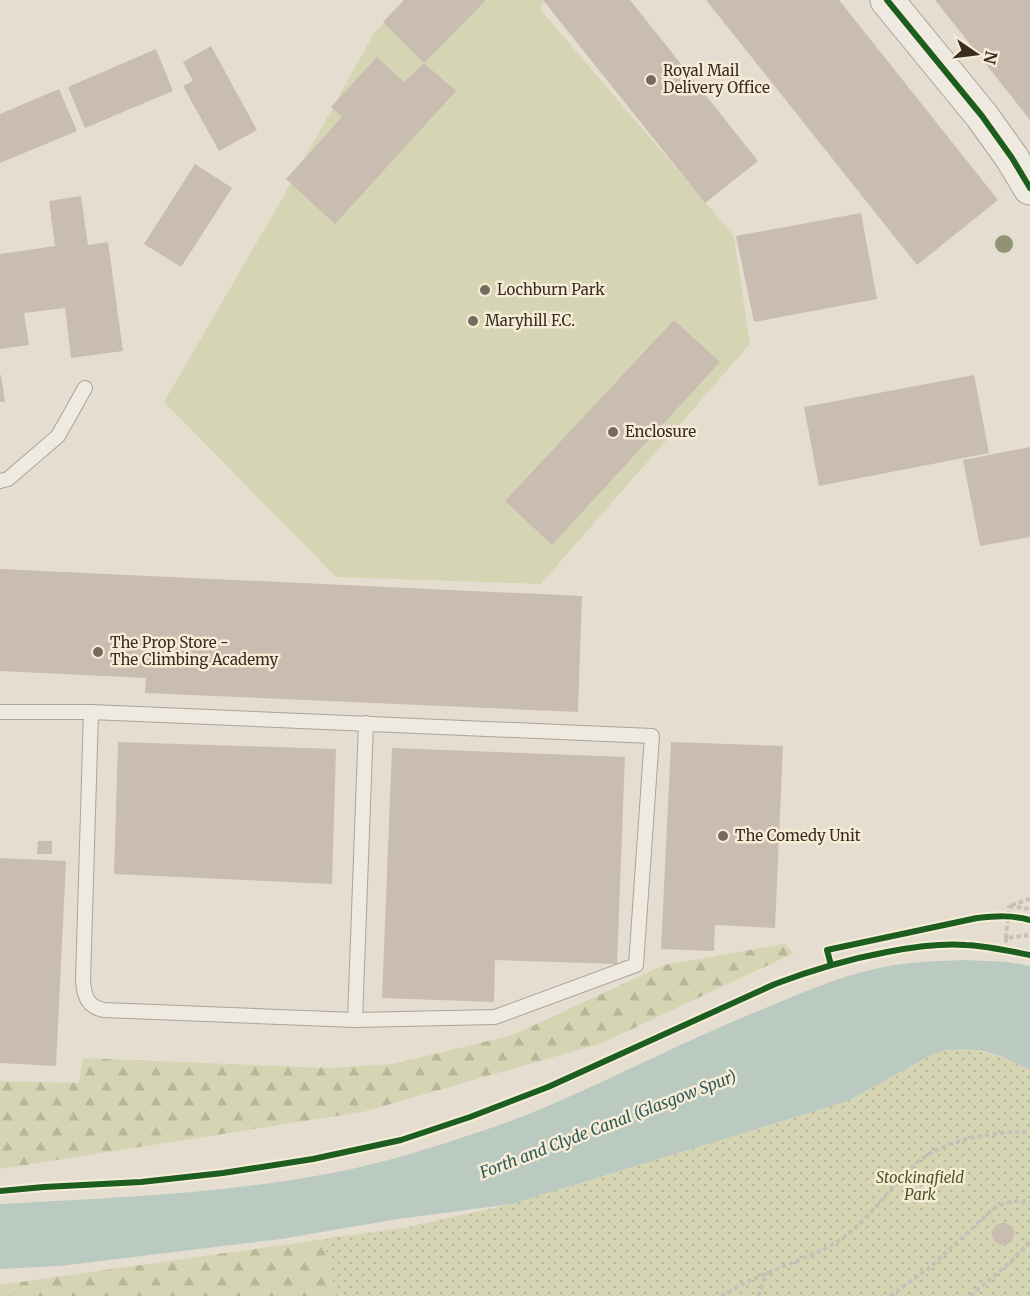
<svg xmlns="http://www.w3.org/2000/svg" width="1030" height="1296" viewBox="0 0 1030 1296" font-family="Merriweather,serif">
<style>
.grass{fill:#d6d5b3}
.forest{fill:url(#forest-firs)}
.park{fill:url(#park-dots)}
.water{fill:#bacac1}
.building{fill:#c9bcb1}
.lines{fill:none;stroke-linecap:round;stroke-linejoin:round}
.service-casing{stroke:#aba398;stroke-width:16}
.tertiary-casing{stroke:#aba398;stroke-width:35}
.path{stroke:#c6c0b8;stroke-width:4;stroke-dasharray:4.5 3;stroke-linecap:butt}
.service{stroke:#eeeae2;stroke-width:14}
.tertiary{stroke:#eeeae2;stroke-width:33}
.cycleway-casing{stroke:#f6ecd7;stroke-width:10}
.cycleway{stroke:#1b5e20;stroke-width:6}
.tree{fill:#919473}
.poi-dot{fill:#766a5e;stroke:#f6ecd7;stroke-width:2}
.labels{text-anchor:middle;stroke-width:5;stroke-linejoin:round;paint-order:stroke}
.poi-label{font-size:15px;fill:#3b2c20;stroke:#f6ecd7;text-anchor:start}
.park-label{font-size:15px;font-style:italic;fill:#4d5727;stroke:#f6ecd7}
.water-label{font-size:16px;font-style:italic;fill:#2f5a56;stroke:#f6ecd7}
</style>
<defs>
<pattern id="forest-firs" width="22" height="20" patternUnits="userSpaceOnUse" patternTransform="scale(1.5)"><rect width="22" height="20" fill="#d6d5b3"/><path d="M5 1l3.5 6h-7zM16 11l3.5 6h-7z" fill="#b9b79a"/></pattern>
<pattern id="park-dots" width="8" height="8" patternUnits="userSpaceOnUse" patternTransform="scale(1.5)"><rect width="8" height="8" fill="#d6d5b3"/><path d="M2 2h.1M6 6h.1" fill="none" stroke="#b9b79a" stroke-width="1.8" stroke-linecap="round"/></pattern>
</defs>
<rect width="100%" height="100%" fill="#e5ded0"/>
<!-- grass -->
<g class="grass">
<path d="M407 0H544L540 9 734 236 750 344 541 584 336 577 164 402 279 204 374 33Z"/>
<path d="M20 1282 8 1296H0V1285Z"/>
</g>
<!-- forest -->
<g class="forest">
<path d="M784 944 794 953 602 1043 363 1112 0 1169V1081L79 1083 83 1058 328 1068 392 1064 513 1035 664 965Z"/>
<path d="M512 1204 491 1296H8L20 1282 409 1227Z"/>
</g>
<!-- park -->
<path class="park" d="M964 1049C987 1052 1009 1057 1030 1070V1296H337L321 1240 409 1227 512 1204 848 1101 931 1055 946 1050Z"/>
<!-- water -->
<path class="water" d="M965 960 1007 962 1030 966V1070L1003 1057 983 1051 964 1049 946 1050 931 1055 848 1101 512 1204 398 1219 281 1239 60 1266 0 1269V1204C111 1198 222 1194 332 1173 385 1163 437 1146 488 1129 524 1117 560 1101 595 1085 653 1058 711 1030 770 1006 810 989 851 972 895 965 918 961 942 961 965 960Z"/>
<!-- building -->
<g class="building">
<path d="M404 0H486L424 63 383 22Z"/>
<path d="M543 0H630L758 161 705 203Z"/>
<path d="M706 0H839L998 200 917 265Z"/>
<path d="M935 0H1030V120Z"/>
<path d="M211 46 257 130 219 151 183 86 193 81 183 62Z"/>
<path d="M156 49 173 91 85 128 68 87Z"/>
<path d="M377 57 404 82 424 63 456 91 335 224 286 179 342 117 331 107Z"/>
<path d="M59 89 77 131 0 163V114Z"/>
<path d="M195 164 232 188 181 267 144 244Z"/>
<path d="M81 196 88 245 108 242 123 351 71 358 65 308 24 313 29 345 0 349V254L55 246 49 201Z"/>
<path d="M861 213 877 299 754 322 736 236Z"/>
<path d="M674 320 720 362 552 545 505 501Z"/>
<path d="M0 375H1L5 402H0Z"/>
<path d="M974 375 989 453 819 486 804 407Z"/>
<path d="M1030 447V537L980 546 963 460Z"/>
<path d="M0 569 582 596 578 712 145 693 146 678 0 671Z"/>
<path d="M118 742 336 749 332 884 114 874Z"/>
<path d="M671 742 783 746 775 928 715 925 714 951 661 949Z"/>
<path d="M392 748 625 757 617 964 495 960 494 1002 382 998Z"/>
<path d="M38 841H52V854H37Z"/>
<path d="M0 858 66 861 56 1066 0 1063Z"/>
<circle cx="1003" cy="1234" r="11"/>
</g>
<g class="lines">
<!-- service casing -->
<g class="service-casing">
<g id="service">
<path d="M0 481 8 479 58 436 85 388"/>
<path d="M0 712H91L652 736 636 965 495 1017 355 1020 104 1010C87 1007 84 995 83 980L91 712"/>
<path d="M355 1020 366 723"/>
</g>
</g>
<!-- tertiary casing -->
<g class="tertiary-casing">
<path id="tertiary" d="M887 0 982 116 1012 158 1030 188"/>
</g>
<!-- path -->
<g class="path">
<path d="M1030 899 1009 906 1030 909"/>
<path d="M1006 938 1009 906"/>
<path d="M1006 950V938L1030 935"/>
<path d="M721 1296C732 1290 743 1283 754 1279 782 1266 812 1257 838 1241 868 1222 887 1190 913 1166 940 1140 993 1131 1030 1132"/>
<path d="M758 1296 767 1273"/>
<path d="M890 1296 930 1267 992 1210C1004 1202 1016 1199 1030 1202"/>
<path d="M971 1296C987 1280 1021 1257 1030 1239"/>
</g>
<!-- service -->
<use href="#service" class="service"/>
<!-- tertiary -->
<use href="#tertiary" class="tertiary"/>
<!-- cycleway casing -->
<g class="cycleway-casing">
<g id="cycleway">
<path d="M887 0 982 116 1012 158 1030 188"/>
<path d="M831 965 827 950 977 918C996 916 1012 915 1030 920"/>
<path d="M0 1191 44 1187 141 1182 223 1173 313 1159 401 1140 470 1117 548 1087 775 984C812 970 849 959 887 952 913 947 939 943 966 945 987 946 1009 951 1030 955"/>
</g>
</g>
<!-- cycleway -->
<use href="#cycleway" class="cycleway"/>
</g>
<!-- trees -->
<circle class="tree" cx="1004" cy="244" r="9"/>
<!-- markers -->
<g class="poi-dot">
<circle cx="651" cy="80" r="6"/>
<circle cx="485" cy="290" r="6"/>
<circle cx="473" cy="321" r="6"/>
<circle cx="613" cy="432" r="6"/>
<circle cx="98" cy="652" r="6"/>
<circle cx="723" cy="836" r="6"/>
</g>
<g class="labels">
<!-- poi labels -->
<g class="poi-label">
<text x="663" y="76">Royal Mail<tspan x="663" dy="17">Delivery Office</tspan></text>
<text x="497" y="295">Lochburn Park</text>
<text x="485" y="326">Maryhill F.C.</text>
<text x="625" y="437">Enclosure</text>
<text x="110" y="648">The Prop Store -<tspan x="110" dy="17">The Climbing Academy</tspan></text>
<text x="735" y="841">The Comedy Unit</text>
</g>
<!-- park labels -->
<g class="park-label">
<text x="920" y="1183">Stockingfield<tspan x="920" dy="17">Park</tspan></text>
</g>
<!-- water labels -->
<g class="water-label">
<text transform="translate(608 1124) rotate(-21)" y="6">Forth and Clyde Canal (Glasgow Spur)</text>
</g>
</g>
<!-- north arrow -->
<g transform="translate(976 54) rotate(104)" stroke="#f6ecd7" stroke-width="4.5" paint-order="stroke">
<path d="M0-4.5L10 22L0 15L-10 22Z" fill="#3b2c20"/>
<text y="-9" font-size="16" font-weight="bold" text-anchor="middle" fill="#3b2c20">N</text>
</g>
</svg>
